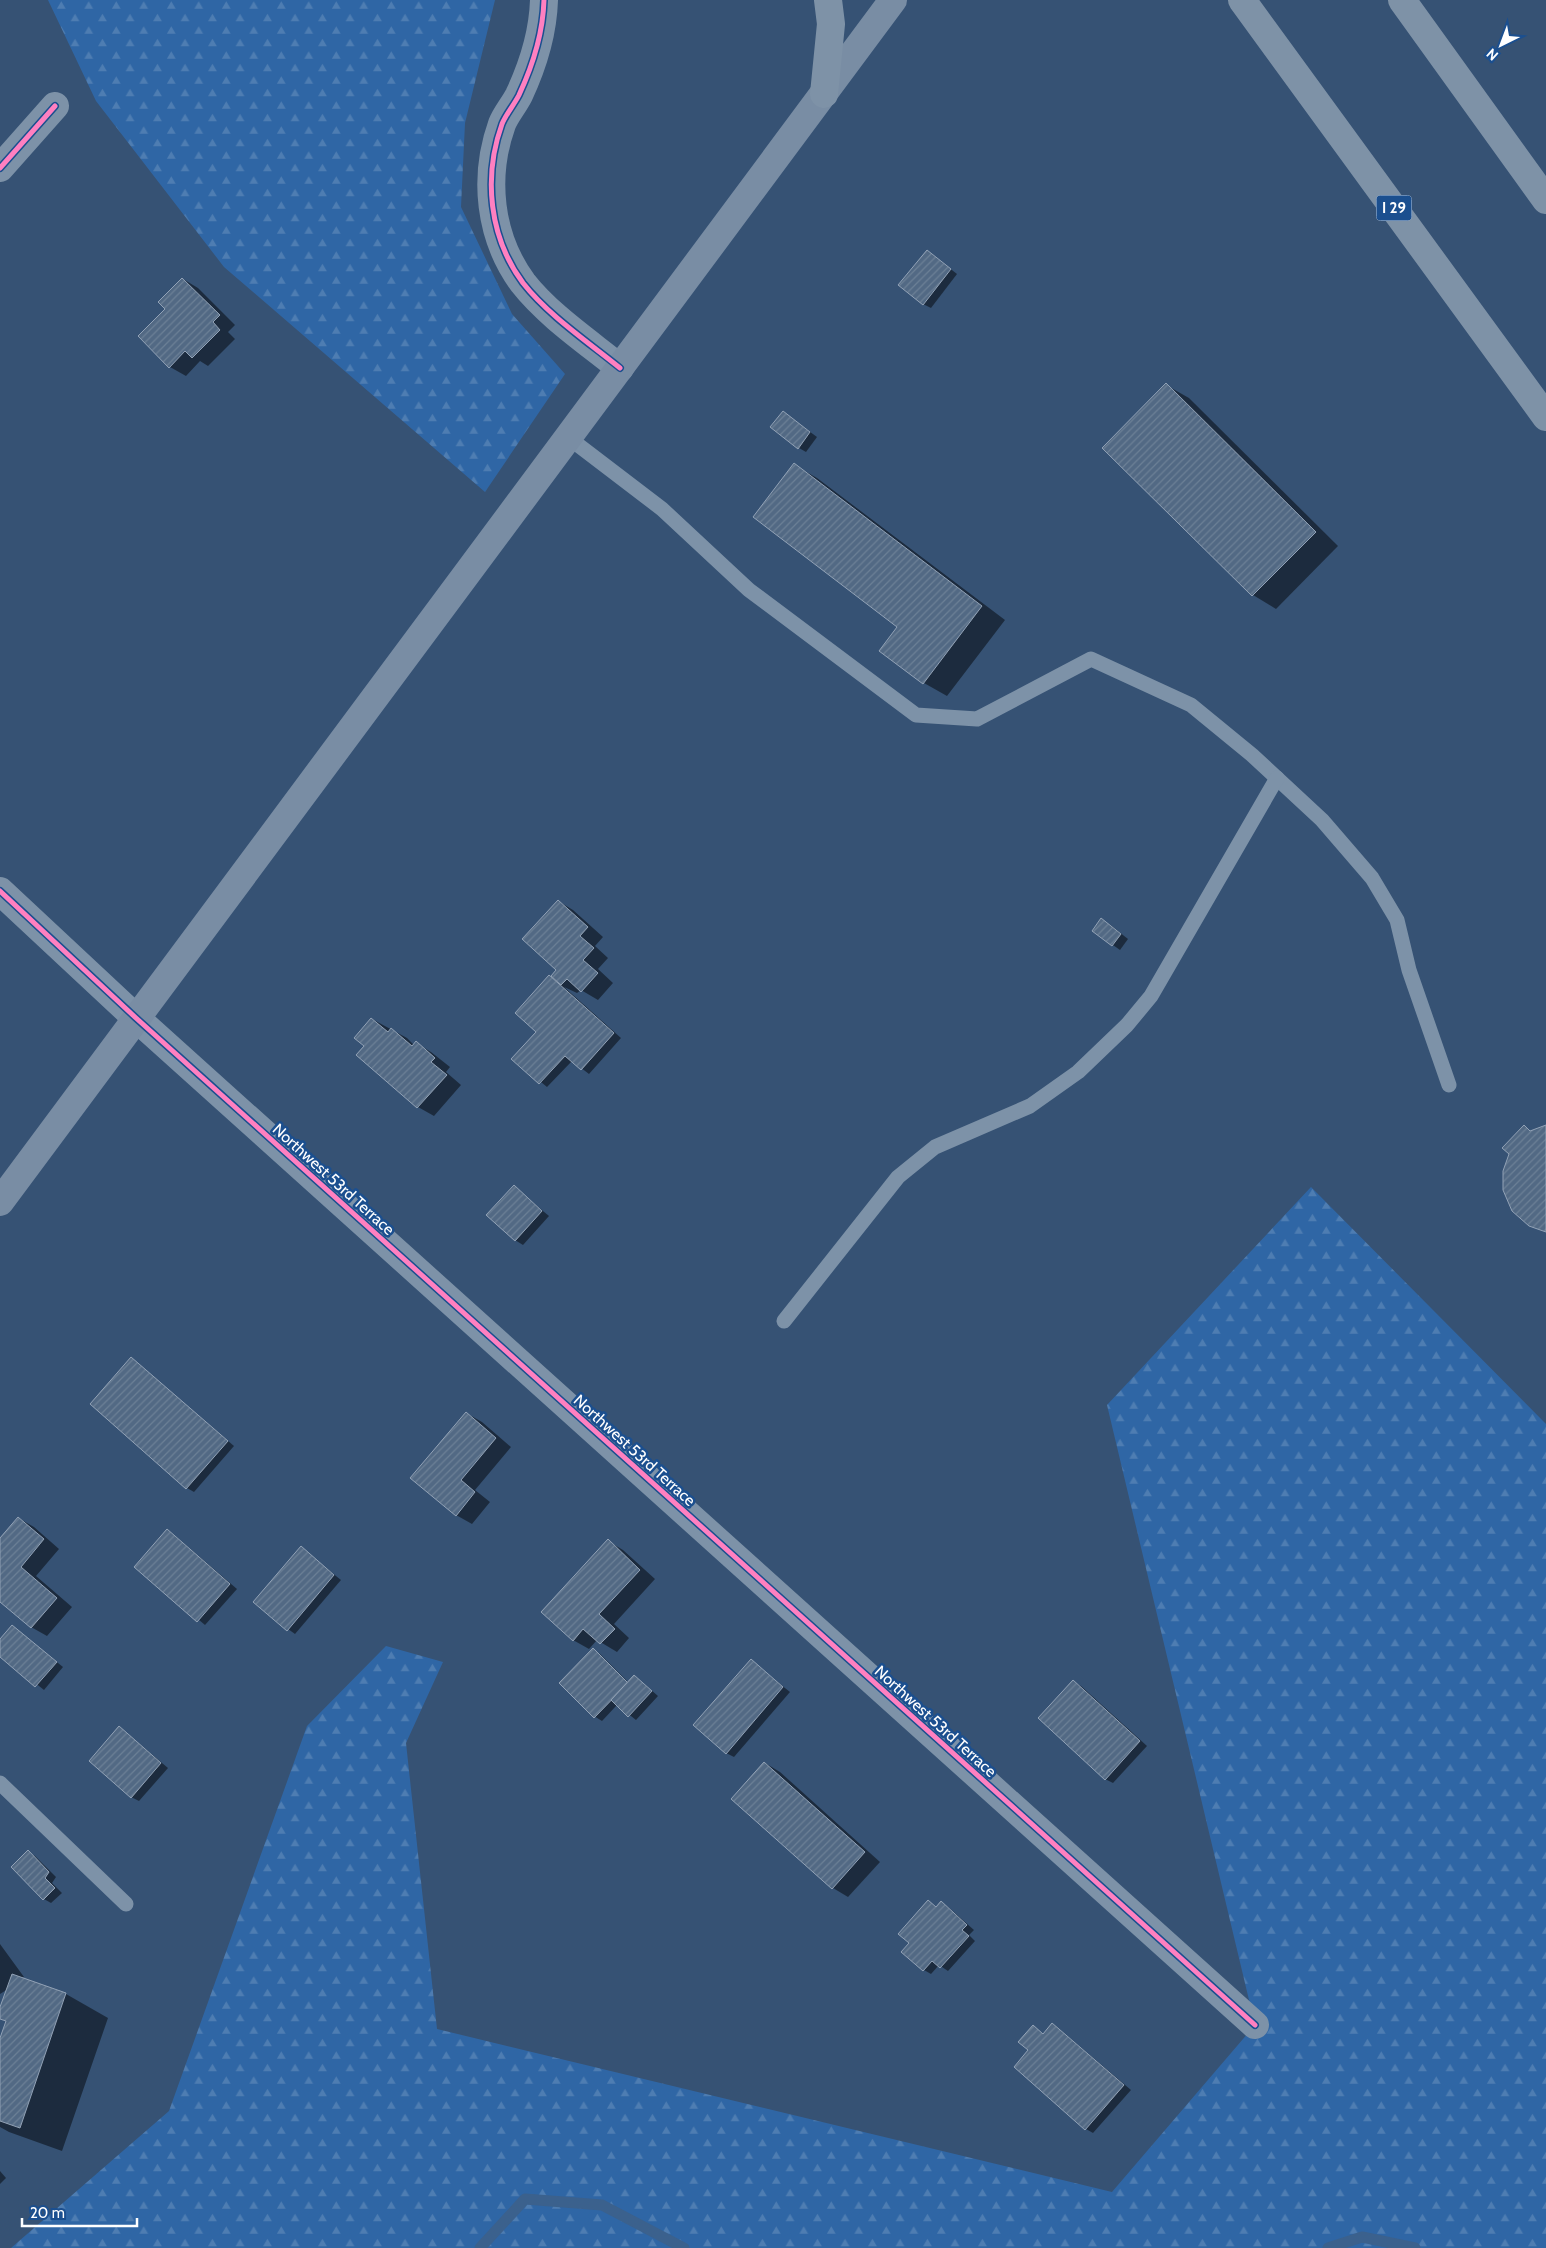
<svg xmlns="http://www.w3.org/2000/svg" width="1546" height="2248" viewBox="0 0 1546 2248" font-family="Cabin,sans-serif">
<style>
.forest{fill:url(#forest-firs)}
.shadow{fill:#0007}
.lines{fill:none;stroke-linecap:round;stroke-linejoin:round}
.stream{stroke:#3b618d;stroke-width:11}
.building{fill:url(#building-hatch);stroke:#92a2b6}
.service{stroke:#7d92a8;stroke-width:15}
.minor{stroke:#7d92a8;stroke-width:28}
.secondary{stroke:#798da4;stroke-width:28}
.motorway{stroke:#7e92a7;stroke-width:28}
.cycleway-casing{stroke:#1b4f8f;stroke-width:8}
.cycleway{stroke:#ff80c0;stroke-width:5}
.labels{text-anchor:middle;stroke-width:5;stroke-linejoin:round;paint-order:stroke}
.shield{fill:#1b4f8f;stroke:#bbcadd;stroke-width:1}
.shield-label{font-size:15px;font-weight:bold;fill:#fff}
.street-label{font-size:16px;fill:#fff;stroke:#1b4f8f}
</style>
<defs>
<pattern id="forest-firs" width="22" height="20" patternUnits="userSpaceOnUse" patternTransform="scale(1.25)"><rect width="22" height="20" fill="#2f66a5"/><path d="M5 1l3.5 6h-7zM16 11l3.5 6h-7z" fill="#4e7db2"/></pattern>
<pattern id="building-hatch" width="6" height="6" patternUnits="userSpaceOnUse" patternTransform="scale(1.25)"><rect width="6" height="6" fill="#526984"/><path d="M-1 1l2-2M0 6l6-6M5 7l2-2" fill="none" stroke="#6c8096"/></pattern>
</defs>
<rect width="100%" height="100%" fill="#365274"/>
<!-- forest -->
<g class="forest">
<path d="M48 0H495L465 123 461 207 512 314 565 374 485 492 224 267 96 101Z"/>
<path d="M1311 1187 1546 1424V2248H11L169 2111 307 1726 386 1646 443 1662 406 1743 437 2029 1112 2192 1255 2025 1107 1405Z"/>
</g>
<!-- shadow -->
<g class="shadow">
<path d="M934 256 957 274 931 308 923 304Z"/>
<path d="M183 279 198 288 235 325 228 332 235 339 208 366 200 361 186 376 170 367 167 309Z"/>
<path d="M1166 385 1189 398 1338 546 1276 609 1253 595Z"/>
<path d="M783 412 817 437 806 452 799 448Z"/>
<path d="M794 465 817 478 1005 620 947 696 924 683 899 627Z"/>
<path d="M558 901 573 910 603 937 595 946 608 958 598 969 613 983 598 1000 581 990 577 993 564 987 621 1038 589 1074 572 1061 547 1087 513 1059 538 1032 551 977 558 970Z"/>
<path d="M1109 924 1128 939 1120 950 1093 931Z"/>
<path d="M372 1019 407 1038 414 1045 416 1043 431 1052 450 1067 446 1072 461 1085 434 1116 418 1107 358 1055 366 1046Z"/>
<path d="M514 1187 549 1216 523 1245 515 1240Z"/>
<path d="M132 1359 234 1446 194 1492 187 1488Z"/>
<path d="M466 1413 482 1422 511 1447 475 1490 490 1502 472 1524 456 1515Z"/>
<path d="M18 1518 34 1527 59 1549 36 1576 72 1607 47 1636 31 1627 0 1601V1540Z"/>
<path d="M168 1530 237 1589 205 1625 136 1567Z"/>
<path d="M608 1541 623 1550 655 1579 614 1624 629 1638 617 1652 597 1640 589 1649 573 1640Z"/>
<path d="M301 1548 341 1580 295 1634 288 1629Z"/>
<path d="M12 1626 63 1667 44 1690 0 1655V1641Z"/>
<path d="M593 1650 600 1654 629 1683 635 1676 658 1696 636 1720 617 1705 602 1721 594 1716Z"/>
<path d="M751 1661 790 1692 734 1757 726 1753Z"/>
<path d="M1074 1682 1081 1686 1147 1746 1113 1783 1105 1779Z"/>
<path d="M119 1727 168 1768 139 1801 131 1797Z"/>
<path d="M765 1763 780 1772 880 1862 848 1897 833 1888 733 1799Z"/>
<path d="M28 1852 35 1856 56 1877 52 1883 62 1893 51 1903 44 1899Z"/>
<path d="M928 1902 937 1907 941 1903 948 1907 974 1930 969 1935 975 1941 948 1971 939 1965 931 1974 924 1970 911 1943Z"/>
<path d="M0 1944 24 1977 21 1978 66 1994 108 2018 62 2151 9 2132 0 2127V2042L7 2022 0 2018V2011L8 1989 0 1994Z"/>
<path d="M1053 2024 1131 2090 1093 2133 1086 2129 1030 2050 1033 2027 1044 2034Z"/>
<path d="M0 2171 6 2178 0 2184Z"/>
</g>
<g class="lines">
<!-- stream -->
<g class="stream">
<path d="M480 2248 525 2199 602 2205 684 2248"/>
<path d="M1328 2248 1362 2237 1415 2248"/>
</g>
</g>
<!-- building -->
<g class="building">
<path d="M927 250 951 269 923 305 898 285Z"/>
<path d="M182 278 220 315 213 322 220 330 192 358 185 351 169 368 138 336 165 309 158 302Z"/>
<path d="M1166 383 1316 532 1252 596 1102 448Z"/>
<path d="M783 411 810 432 798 449 770 427Z"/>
<path d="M794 463 982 606 923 684 879 651 897 627 753 517Z"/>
<path d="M558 900 588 927 580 936 594 948 583 960 598 973 581 992 567 979 561 985 551 976 556 970 522 939Z"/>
<path d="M1101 918 1121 934 1112 946 1092 931Z"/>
<path d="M549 975 614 1033 581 1070 565 1056 539 1084 511 1059 536 1032 515 1013Z"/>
<path d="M371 1018 388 1032 391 1028 412 1046 416 1041 435 1058 431 1062 447 1075 417 1108 356 1055 364 1046 354 1038Z"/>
<path d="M1524 1125 1530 1131 1546 1125V1232L1529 1226 1512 1211 1503 1190V1171L1509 1154 1502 1148Z"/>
<path d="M514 1185 542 1211 515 1241 486 1215Z"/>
<path d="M131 1357 228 1441 186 1489 90 1404Z"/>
<path d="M466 1412 496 1438 461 1480 475 1492 456 1516 410 1478Z"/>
<path d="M18 1517 44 1539 21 1567 57 1598 31 1628 0 1602V1538Z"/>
<path d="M167 1529 230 1584 197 1622 134 1567Z"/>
<path d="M608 1539 640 1570 599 1614 615 1629 600 1644 583 1629 573 1641 541 1612Z"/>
<path d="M301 1546 334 1575 287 1631 253 1602Z"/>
<path d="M12 1625 57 1662 35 1687 0 1657V1639Z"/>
<path d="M593 1648 628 1683 594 1718 559 1683Z"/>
<path d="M751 1659 783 1687 726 1754 693 1725Z"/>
<path d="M634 1675 652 1691 628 1717 611 1700Z"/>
<path d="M1073 1680 1140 1741 1105 1780 1038 1718Z"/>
<path d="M119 1726 161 1763 131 1798 89 1761Z"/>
<path d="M764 1762 865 1852 832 1889 731 1799Z"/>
<path d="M28 1850 49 1872 45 1878 55 1888 43 1900 11 1867Z"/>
<path d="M928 1900 936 1907 941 1901 967 1925 962 1930 969 1936 940 1968 932 1961 923 1971 901 1952 909 1943 898 1934Z"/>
<path d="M12 1974 66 1993 20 2128 0 2121V2038L6 2021 0 2019V2007Z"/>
<path d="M1052 2023 1124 2085 1085 2130 1014 2067 1028 2050 1018 2042 1033 2025 1043 2034Z"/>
</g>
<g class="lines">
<!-- service -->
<g class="service">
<path d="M569 438 662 509 749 590 916 715 977 719 1091 659 1191 705 1252 755 1322 820 1372 878 1397 920 1409 970 1449 1085"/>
<path d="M784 1321 898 1177 935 1147 1030 1106 1078 1072 1127 1025 1151 996 1277 778"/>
<path d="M0 1783 126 1904"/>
</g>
<!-- minor -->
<g class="minor">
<path d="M544 0C543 33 533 65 519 95 514 105 506 114 502 124 483 177 489 237 523 283 548 315 588 342 620 368"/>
<path d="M0 168 55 106"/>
<path d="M0 891 136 1018 1255 2025"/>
</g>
<!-- secondary -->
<path class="secondary" d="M0 1202 893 0"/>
<!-- motorway -->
<g class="motorway">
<path d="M1242 0 1546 417"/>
<path d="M1402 0 1546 200"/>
<path d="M824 94 831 24 828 0"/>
</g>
<!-- cycleway casing -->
<g class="cycleway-casing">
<g id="cycleway">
<path d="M544 0C543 33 533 65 519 95 514 105 506 114 502 124 483 177 489 237 523 283 548 315 588 342 620 368"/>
<path d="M0 168 55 106"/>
<path d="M0 891 136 1018 1255 2025"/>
</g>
</g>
<!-- cycleway -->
<use href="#cycleway" class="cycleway"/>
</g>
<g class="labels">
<!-- shield labels -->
<rect class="shield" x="1376.5" y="195.5" width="35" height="25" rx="4"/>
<g class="shield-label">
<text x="1394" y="213">I 29</text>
</g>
<!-- street labels -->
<g class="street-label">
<text transform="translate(334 1179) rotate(42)" y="6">Northwest 53rd Terrace</text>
<text transform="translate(635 1450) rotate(42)" y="6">Northwest 53rd Terrace</text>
<text transform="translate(936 1721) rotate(42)" y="6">Northwest 53rd Terrace</text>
</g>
</g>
<!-- north arrow -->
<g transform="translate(1501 45) rotate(222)" stroke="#1b4f8f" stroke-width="4" paint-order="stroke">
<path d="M0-4L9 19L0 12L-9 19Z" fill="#ffffff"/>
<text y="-8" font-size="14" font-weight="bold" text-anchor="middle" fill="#ffffff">N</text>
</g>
<!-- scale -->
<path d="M22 2218v8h115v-8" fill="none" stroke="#ffffff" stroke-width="2.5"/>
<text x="30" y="2218" font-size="15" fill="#ffffff" stroke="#1b4f8f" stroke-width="4" paint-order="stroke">20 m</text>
</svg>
